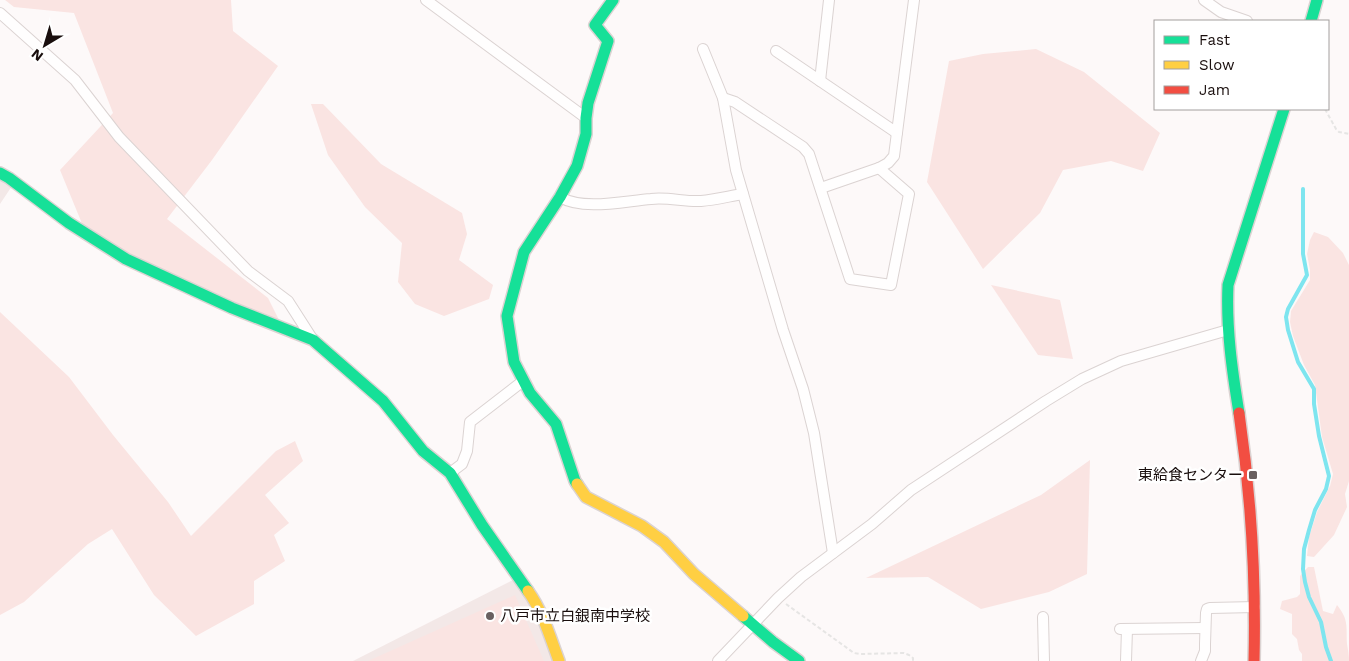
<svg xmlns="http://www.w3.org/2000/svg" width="1349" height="661" viewBox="0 0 1349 661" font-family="'Work Sans','Noto Sans JP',sans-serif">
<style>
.built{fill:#f3e8e7}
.green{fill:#fae4e2}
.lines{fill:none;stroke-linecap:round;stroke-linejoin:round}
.stream{stroke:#7ee5ef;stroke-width:4}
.street-casing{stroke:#dbd3d2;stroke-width:12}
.fast-casing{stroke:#dbd3d2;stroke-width:14}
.slow-casing{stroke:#dbd3d2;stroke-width:14}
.jam-casing{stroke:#dbd3d2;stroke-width:14}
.path{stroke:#e6e5e4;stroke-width:2;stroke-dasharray:4 2.5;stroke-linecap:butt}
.street{stroke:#fffefe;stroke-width:10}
.fast{stroke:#16e098;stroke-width:11}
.slow{stroke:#ffcf43;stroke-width:11}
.jam{stroke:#f24e42;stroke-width:11}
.poi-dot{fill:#696060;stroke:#fff;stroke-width:2}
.labels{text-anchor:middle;stroke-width:5;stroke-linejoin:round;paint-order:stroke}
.poi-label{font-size:15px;fill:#190e0d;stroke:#fff;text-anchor:end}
</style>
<rect width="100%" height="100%" fill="#fdf9f9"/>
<!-- built -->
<g class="built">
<path d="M0 179 12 186 0 204Z"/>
<path d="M515 579 532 605 556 661H353Z"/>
</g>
<!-- green -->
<g class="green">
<path d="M5 0H231L233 31 278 66 212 160 167 219 268 298 281 324 142 261 83 226 60 170 113 113 74 13 14 7Z"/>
<path d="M1036 49 1084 72 1160 133 1143 171 1111 161 1063 170 1040 213 983 269 927 182 949 61 983 54Z"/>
<path d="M311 104H323L381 164 462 213 467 234 459 260 493 285 489 299 444 316 415 304 398 282 402 243 365 207 328 155Z"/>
<path d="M1314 232 1328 237 1343 253 1349 265V481L1345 494 1347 507 1334 535 1314 557 1307 556 1309 537 1317 512 1330 486 1333 474 1322 437 1315 385 1304 365 1293 336 1290 322 1291 311 1310 280V270L1307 254 1310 240Z"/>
<path d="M991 285 1060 300 1073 359 1038 355Z"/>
<path d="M0 312 69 377 113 435 168 502 191 536 276 451 295 441 303 461 265 495 289 523 274 535 285 561 254 581V604L196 636 154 595 112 529 88 544 24 602 0 615Z"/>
<path d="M1090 460 1087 574 1049 592 981 609 928 577 866 578 1041 495Z"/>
<path d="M1308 567H1314L1323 611 1333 614 1337 605C1349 620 1346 626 1347 644 1348 650 1349 655 1349 661H1302V654L1299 650 1297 639 1292 634V614L1280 609 1282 601 1297 597 1300 594V576Z"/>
<path d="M515 595 544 661H368Z"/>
</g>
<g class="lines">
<!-- stream -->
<path class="stream" d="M1303 189V254L1307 275 1288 309 1286 317 1288 330 1298 362 1314 389V404L1319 436 1329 476 1326 489 1315 510 1309 530 1304 549 1303 569 1305 582 1309 597 1321 622 1326 647 1331 661"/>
<!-- street casing -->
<g class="street-casing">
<g id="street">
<path d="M426 0 586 118"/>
<path d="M1204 0 1221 12 1247 21"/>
<path d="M0 13 75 80 119 137 248 271 288 301 313 340"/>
<path d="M703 49 723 98 736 170 783 330 803 389 814 433 833 553"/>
<path d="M776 51 897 133"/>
<path d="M820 81 829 0"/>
<path d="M723 98 735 102 803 147 809 154 850 279 891 285 909 194 879 168"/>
<path d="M821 188 879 168 888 163 894 156 914 0"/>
<path d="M560 197C584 211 624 201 651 199 668 197 685 202 701 201 715 200 730 196 743 194"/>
<path d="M450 473 462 464 467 451 470 422 523 381"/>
<path d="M1043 617 1044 661"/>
<path d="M1120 629 1205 628"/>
<path d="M718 661 778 598 801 577 872 524 911 490 1046 401 1082 379 1121 361 1228 330"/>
<path d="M1126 661 1127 629"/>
<path d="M1201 661 1205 651V644L1206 613 1207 609 1210 608 1255 607"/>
</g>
</g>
<!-- fast casing -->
<g class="fast-casing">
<g id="fast">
<path d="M1311 21 1317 0"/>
<path d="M0 173 9 178 69 223 126 259 232 308 313 340 383 401 423 451 450 473 482 525 528 591"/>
<path d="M1239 413C1232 370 1226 328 1228 285L1284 109"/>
<path d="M577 484 575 481 556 424 530 393 514 362 507 316 524 252 560 197 577 166 586 134V118L588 103 608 41 595 25 613 0"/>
<path d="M743 616 773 642 799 661"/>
</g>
</g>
<!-- slow casing -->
<g class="slow-casing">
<g id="slow">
<path d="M577 484 586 497 642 526 664 542 694 574 743 616"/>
<path d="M528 591C543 612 550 637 559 661"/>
</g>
</g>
<!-- jam casing -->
<g class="jam-casing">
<path id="jam" d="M1239 413C1251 495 1256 578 1254 661"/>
</g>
<!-- path -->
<g class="path">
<path d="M1325 109 1336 129 1339 132 1349 134"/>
<path d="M786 604 854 653 860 654 904 653 909 655 913 658V661"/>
</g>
<!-- street -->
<use href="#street" class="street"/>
<!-- fast -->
<use href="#fast" class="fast"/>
<!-- slow -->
<use href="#slow" class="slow"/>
<!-- jam -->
<use href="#jam" class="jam"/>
</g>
<!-- markers -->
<g class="poi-dot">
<rect x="1248" y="470" width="10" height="10" rx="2.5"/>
<circle cx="490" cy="616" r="5"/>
</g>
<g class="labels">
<!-- poi labels -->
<g class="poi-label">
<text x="1243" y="480">東給食センター</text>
<text x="500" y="621" text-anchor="start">八戸市立白銀南中学校</text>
</g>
</g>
<!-- legend -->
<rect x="1154" y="20" width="175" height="90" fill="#ffffff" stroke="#a39f9e"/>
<rect x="1164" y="36" width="25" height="8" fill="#16e098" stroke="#a39f9e"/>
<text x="1199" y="45" font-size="15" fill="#190e0d">Fast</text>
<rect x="1164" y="61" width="25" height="8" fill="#ffcf43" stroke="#a39f9e"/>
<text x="1199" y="70" font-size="15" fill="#190e0d">Slow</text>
<rect x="1164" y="86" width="25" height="8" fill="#f24e42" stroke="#a39f9e"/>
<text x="1199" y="95" font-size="15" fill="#190e0d">Jam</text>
<!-- north arrow -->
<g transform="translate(45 45) rotate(218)" stroke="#ffffff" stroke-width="4" paint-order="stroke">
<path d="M0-4L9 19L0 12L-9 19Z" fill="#190e0d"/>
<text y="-8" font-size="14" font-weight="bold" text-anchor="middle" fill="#190e0d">N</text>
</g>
</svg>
